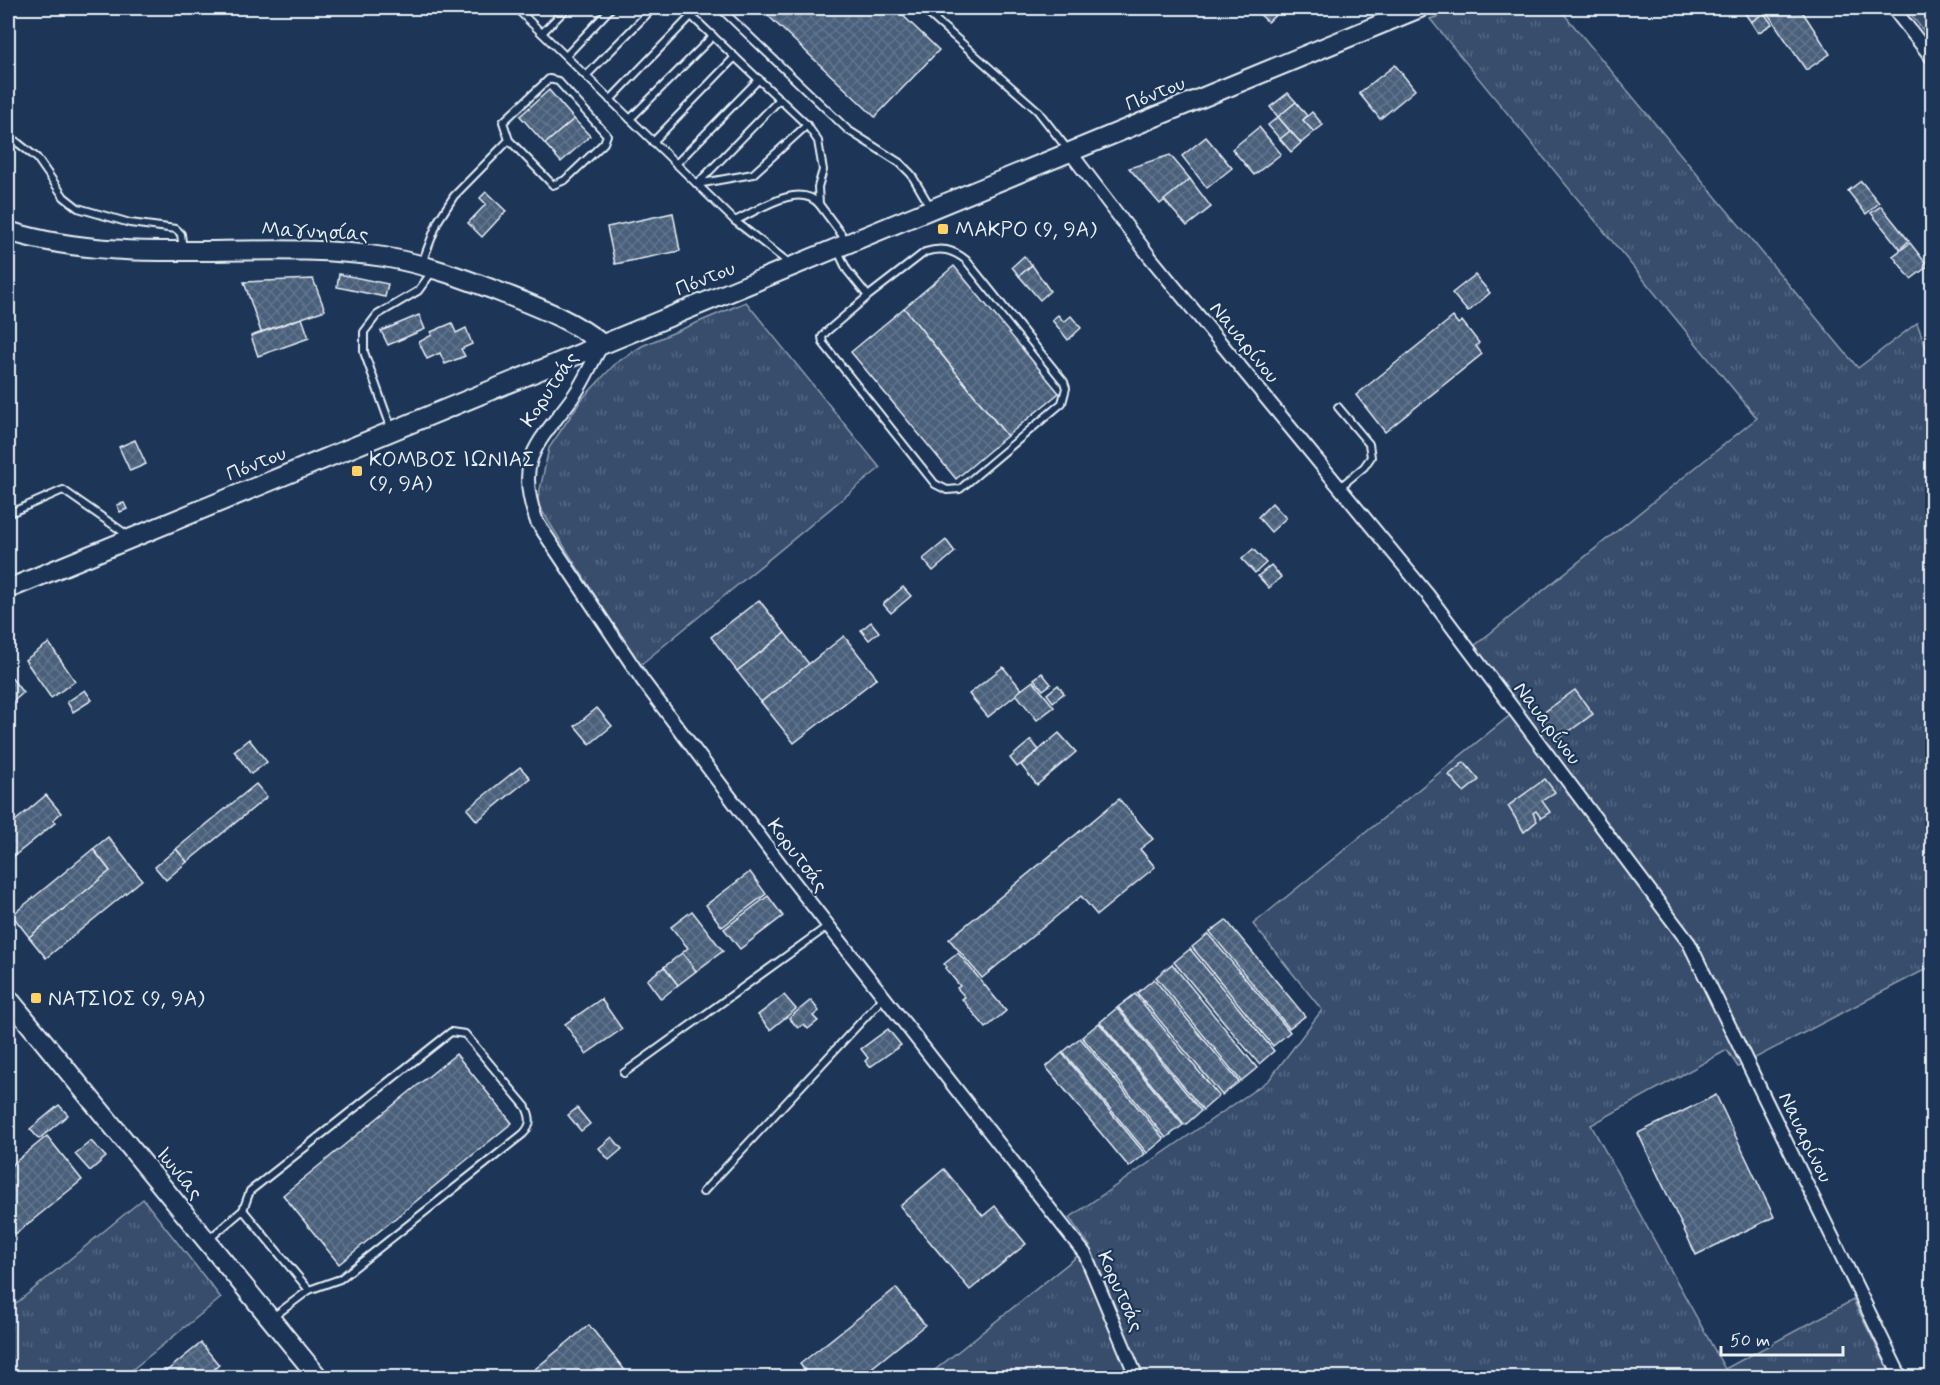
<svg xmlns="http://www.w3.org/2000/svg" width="1940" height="1385" viewBox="0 0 1940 1385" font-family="Mynerve,sans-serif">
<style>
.grass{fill:url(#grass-tufts);stroke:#909fb2;stroke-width:1.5}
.building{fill:url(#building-cross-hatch);stroke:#e8f1f8;stroke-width:1.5}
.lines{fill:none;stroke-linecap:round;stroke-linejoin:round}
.lane-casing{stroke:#e8f1f8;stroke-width:10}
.street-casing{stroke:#e8f1f8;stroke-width:16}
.secondary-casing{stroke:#e8f1f8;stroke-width:22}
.lane{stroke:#1d3557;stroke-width:6}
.street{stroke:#1d3557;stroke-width:12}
.secondary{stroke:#1d3557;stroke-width:18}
.poi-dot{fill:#ffd166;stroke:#1d3557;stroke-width:2}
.labels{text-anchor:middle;stroke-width:4.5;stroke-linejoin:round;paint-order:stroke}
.street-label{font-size:21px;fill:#e8f1f8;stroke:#1d3557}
.poi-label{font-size:21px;fill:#e8f1f8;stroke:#1d3557;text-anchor:start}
</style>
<defs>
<pattern id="grass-tufts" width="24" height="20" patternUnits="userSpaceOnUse" patternTransform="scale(1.5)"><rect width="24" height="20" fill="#374d6c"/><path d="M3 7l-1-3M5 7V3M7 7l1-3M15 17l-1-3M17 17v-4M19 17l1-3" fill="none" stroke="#546782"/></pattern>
<pattern id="building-cross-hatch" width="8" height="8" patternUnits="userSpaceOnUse" patternTransform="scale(1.5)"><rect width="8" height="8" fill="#495e7a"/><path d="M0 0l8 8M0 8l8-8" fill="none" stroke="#63768e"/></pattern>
</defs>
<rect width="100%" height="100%" fill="#1d3557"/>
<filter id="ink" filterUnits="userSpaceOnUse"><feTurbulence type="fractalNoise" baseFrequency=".0167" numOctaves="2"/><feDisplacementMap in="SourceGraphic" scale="12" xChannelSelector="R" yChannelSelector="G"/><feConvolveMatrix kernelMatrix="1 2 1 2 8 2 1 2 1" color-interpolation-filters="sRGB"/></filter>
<g filter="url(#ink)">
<!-- grass -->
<g class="grass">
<path d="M1464 8H1559L1858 368 1917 323 1932 364V966L1738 1067 1727 1050 1591 1125 1725 1369 1853 1300 1892 1377 925 1378 1090 1246 1069 1218 1269 1080 1322 1010 1253 924 1519 708 1473 647 1757 418 1430 19Z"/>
<path d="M1906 8H1932V42Z"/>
<path d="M746 302 880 468 639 666 537 503 549 448 582 399 616 363 642 346Z"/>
<path d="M143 1199 221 1298 123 1377H8V1310Z"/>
</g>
<!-- building -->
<g class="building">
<path d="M760 8H895L939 50 875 117Z"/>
<path d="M1259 8H1278L1281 10 1268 22 1256 11Z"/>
<path d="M1741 8H1772L1751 22Z"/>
<path d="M1772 8H1800L1830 54 1806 70 1766 11Z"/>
<path d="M1764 13 1772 24 1758 33 1751 22Z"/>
<path d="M1395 65 1415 90 1380 119 1359 93Z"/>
<path d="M549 90 574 119 545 144 520 116Z"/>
<path d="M1288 93 1296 102 1278 117 1270 107Z"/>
<path d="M1296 102 1307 116 1303 120 1314 132 1301 143 1278 117Z"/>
<path d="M1312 112 1323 125 1314 132 1303 120Z"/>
<path d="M1278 117 1290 131 1280 139 1268 125Z"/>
<path d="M574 119 590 136 561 162 545 144Z"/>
<path d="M1259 127 1281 154 1254 175 1232 149Z"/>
<path d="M1290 131 1301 143 1291 152 1280 139Z"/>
<path d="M1206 137 1232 168 1207 188 1182 156Z"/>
<path d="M1170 155 1190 179 1160 204 1129 168Z"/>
<path d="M1190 179 1211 207 1187 226 1164 200Z"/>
<path d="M1861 181 1879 203 1866 214 1848 191Z"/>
<path d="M486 192 506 211 482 237 468 223 486 204 480 198Z"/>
<path d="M1881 206 1909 241 1900 249 1871 213Z"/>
<path d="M673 213 680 251 615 264 607 227Z"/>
<path d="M1910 243 1928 266 1911 279 1893 256Z"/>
<path d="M1024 256 1032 265 1019 276 1012 267Z"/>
<path d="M1032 265 1050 291 1040 300 1019 276Z"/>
<path d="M954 266 1059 393 1007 436 904 308Z"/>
<path d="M339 274 388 284 385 297 337 287Z"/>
<path d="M1475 275 1490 293 1468 312 1452 293Z"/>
<path d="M313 279 325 310 261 332 244 282Z"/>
<path d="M904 308 1007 436 956 479 851 352Z"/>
<path d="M419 315 425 329 388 345 381 331Z"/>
<path d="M1058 315 1064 322 1071 316 1081 328 1068 340 1052 320Z"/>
<path d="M1453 317 1458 324 1462 321 1479 343 1476 346 1482 354 1385 432 1356 395Z"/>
<path d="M302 318 309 338 258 356 251 336Z"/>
<path d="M452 323 456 333 466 328 472 344 461 349 465 356 445 364 440 353 427 359 419 342 432 335 431 332Z"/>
<path d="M135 440 146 464 130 471 119 447Z"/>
<path d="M124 503 127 509 120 512 117 505Z"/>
<path d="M1272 503 1286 518 1271 532 1258 517Z"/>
<path d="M946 540 955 552 933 571 923 559Z"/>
<path d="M1253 549 1266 563 1255 573 1242 559Z"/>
<path d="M1271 565 1281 577 1269 588 1258 576Z"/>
<path d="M903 587 911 596 891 613 883 604Z"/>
<path d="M759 600 785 633 737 671 711 637Z"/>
<path d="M871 622 879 632 869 640 861 630Z"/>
<path d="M785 633 809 664 761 702 737 671Z"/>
<path d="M844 636 877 678 794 743 761 702Z"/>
<path d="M49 643 75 681 51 698 25 660Z"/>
<path d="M1003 667 1022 690 988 717 969 694Z"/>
<path d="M8 673 23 693 8 706Z"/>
<path d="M1042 673 1051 684 1043 690 1034 679Z"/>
<path d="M1033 681 1054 707 1037 720 1016 694Z"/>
<path d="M1058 685 1064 693 1053 702 1047 694Z"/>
<path d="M85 690 92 700 73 712 67 702Z"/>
<path d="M1575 690 1593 714 1557 740 1539 716Z"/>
<path d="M597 708 612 726 590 744 575 726Z"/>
<path d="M1059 733 1076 752 1037 785 1021 765Z"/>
<path d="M249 739 267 762 251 774 234 751Z"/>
<path d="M1031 740 1039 750 1017 767 1010 758Z"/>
<path d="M1464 762 1479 780 1464 792 1449 775Z"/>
<path d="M520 767 530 778 477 821 467 809Z"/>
<path d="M1545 779 1555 792 1542 801 1550 812 1541 818 1536 811 1533 813 1537 821 1524 832 1508 806Z"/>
<path d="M256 784 267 797 187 862 176 849Z"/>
<path d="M46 795 61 813 53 820 56 822 8 861V827Z"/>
<path d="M1119 799 1153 839 1140 849 1155 867 1097 915 1081 896 982 978 949 939Z"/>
<path d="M108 837 142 880 46 958 29 937 110 871 93 849Z"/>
<path d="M93 849 110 871 29 937 12 915Z"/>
<path d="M176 849 187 862 166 880 155 867Z"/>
<path d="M750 872 766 894 722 927 706 905Z"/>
<path d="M768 896 783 916 740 949 724 929Z"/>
<path d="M692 911 723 951 696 971 682 953 688 948 671 927Z"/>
<path d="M1226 920 1305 1016 1289 1028 1210 932Z"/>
<path d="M1208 934 1290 1032 1273 1046 1192 947Z"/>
<path d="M1190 949 1274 1051 1259 1064 1174 962Z"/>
<path d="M682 953 696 971 678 985 664 967Z"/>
<path d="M958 953 1006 1011 986 1028 962 999 965 997 957 988 960 986 945 968 947 967 944 964Z"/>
<path d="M1172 964 1257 1068 1241 1081 1156 977Z"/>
<path d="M664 967 678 985 661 999 647 980Z"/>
<path d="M1154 979 1239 1082 1222 1095 1137 993Z"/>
<path d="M1135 994 1219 1096 1203 1110 1118 1007Z"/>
<path d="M784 995 796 1009 770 1030 758 1015Z"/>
<path d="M601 999 622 1029 586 1054 565 1024Z"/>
<path d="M811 1000 819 1011 813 1016 818 1021 808 1029 804 1024 798 1028 789 1018Z"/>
<path d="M1117 1008 1201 1111 1185 1125 1100 1022Z"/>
<path d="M1099 1023 1183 1125 1166 1138 1082 1037Z"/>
<path d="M888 1029 901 1045 870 1067 865 1061 868 1058 861 1049Z"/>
<path d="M1080 1038 1164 1139 1147 1153 1063 1052Z"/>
<path d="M1062 1053 1145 1154 1129 1167 1046 1067Z"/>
<path d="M456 1054 512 1123 339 1264 283 1195Z"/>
<path d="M1716 1095 1774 1217 1696 1255 1638 1133Z"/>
<path d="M59 1105 68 1115 39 1139 30 1129Z"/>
<path d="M577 1108 590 1124 581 1131 568 1115Z"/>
<path d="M47 1136 82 1180 8 1240V1168Z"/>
<path d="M612 1137 622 1149 609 1160 599 1148Z"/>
<path d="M91 1141 106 1157 90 1171 75 1154Z"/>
<path d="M944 1169 983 1216 995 1206 1026 1244 970 1290 900 1206Z"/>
<path d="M896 1288 925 1325 859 1378H811L800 1364Z"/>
<path d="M589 1325 631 1378H524Z"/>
<path d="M201 1343 219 1365 204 1378H158Z"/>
</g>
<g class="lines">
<!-- lane casing -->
<g class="lane-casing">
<g id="lane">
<path d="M516 8 735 221 789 263"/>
<path d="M683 8 807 125 818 141 823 170 818 187 819 204 848 243"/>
<path d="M720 8 848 130 900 163 911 174 931 208"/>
<path d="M922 8 1037 110 1069 151"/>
<path d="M542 33 567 8"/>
<path d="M566 56 611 8"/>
<path d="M586 76 653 8"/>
<path d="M780 99 697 184 753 174 807 125"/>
<path d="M610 100 691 16"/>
<path d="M630 119 713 36"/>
<path d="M8 135 37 158 64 197 78 208 130 223 176 229 181 234 183 250"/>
<path d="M653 142 735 57"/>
<path d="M676 164 759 79"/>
<path d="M735 221C757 211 798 181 819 204"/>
<path d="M838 251 847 270 868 296 925 252C941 247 952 249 966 260L1064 382 1066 388 1062 403 960 489 947 490 935 484 823 343 822 337 826 332 868 296"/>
<path d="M422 263 438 221 454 196 509 140 553 185 565 180 604 143 607 135 558 81 549 79 503 122 509 140"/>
<path d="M1338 407 1369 444 1371 457 1364 467 1340 487"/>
<path d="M392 430 364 352V332L377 315 418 291 432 272"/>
<path d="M8 514 63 490 129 536"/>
<path d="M624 1073 828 926"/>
<path d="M703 1192 884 997"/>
<path d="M243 1210 309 1290"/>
<path d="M209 1239 243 1210 250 1191 451 1032 465 1034 526 1107C531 1118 532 1125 523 1134L340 1279 309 1290 273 1317"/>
</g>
</g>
<!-- street casing -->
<g class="street-casing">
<g id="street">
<path d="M1893 8 1932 58"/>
<path d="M1070 152 1150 257 1428 595 1689 943 1901 1378"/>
<path d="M602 345C592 361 586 378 575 394 540 443 513 457 537 522L643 681 787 873 1085 1254 1137 1378"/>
</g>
</g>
<!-- secondary casing -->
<g class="secondary-casing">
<g id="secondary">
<path d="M8 231C129 269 260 238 384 257 425 264 463 278 502 293 537 307 573 320 602 344"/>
<path d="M8 589 1420 8"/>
<path d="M8 998 319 1378"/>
</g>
</g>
<!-- lane -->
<use href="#lane" class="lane"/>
<!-- street -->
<use href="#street" class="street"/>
<!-- secondary -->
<use href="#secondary" class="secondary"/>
</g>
</g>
<!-- markers -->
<g class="poi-dot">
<rect x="937" y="223" width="12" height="12" rx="3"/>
<rect x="351" y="465" width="12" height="12" rx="3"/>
<rect x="30" y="992" width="12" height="12" rx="3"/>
</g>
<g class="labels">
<!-- street labels -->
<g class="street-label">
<text transform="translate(1155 93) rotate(-22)" y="7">Πόντου</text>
<text transform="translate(315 231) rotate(3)" y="7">Μαγνησίας</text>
<text transform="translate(705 278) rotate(-22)" y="7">Πόντου</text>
<text transform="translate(1245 342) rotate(51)" y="7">Ναυαρίνου</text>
<text transform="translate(549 389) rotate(-56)" y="7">Κορυτσάς</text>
<text transform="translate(256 463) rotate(-22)" y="7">Πόντου</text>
<text transform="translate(1548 723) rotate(53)" y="7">Ναυαρίνου</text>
<text transform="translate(798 855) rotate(53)" y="7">Κορυτσάς</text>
<text transform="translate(1806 1137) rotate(64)" y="7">Ναυαρίνου</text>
<text transform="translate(180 1173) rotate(51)" y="7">Ιωνίας</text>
<text transform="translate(1121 1291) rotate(66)" y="7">Κορυτσάς</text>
</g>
<!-- poi labels -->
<g class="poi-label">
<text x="955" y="236">ΜΑΚΡΟ (9, 9Α)</text>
<text x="369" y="466">ΚΟΜΒΟΣ ΙΩΝΙΑΣ<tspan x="369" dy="24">(9, 9Α)</tspan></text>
<text x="48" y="1005">ΝΑΤΣΙΟΣ (9, 9Α)</text>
</g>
</g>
<!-- margin -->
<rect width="1940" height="1385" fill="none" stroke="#1d3557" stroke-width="30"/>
<rect x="15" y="15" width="1910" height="1355" fill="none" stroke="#e8f1f8" stroke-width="2" filter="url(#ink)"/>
<!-- scale -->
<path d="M1721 1346v9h122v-9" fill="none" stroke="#e8f1f8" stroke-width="3"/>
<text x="1730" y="1346" font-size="18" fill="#e8f1f8" stroke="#1d3557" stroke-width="4.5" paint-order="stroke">50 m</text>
</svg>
